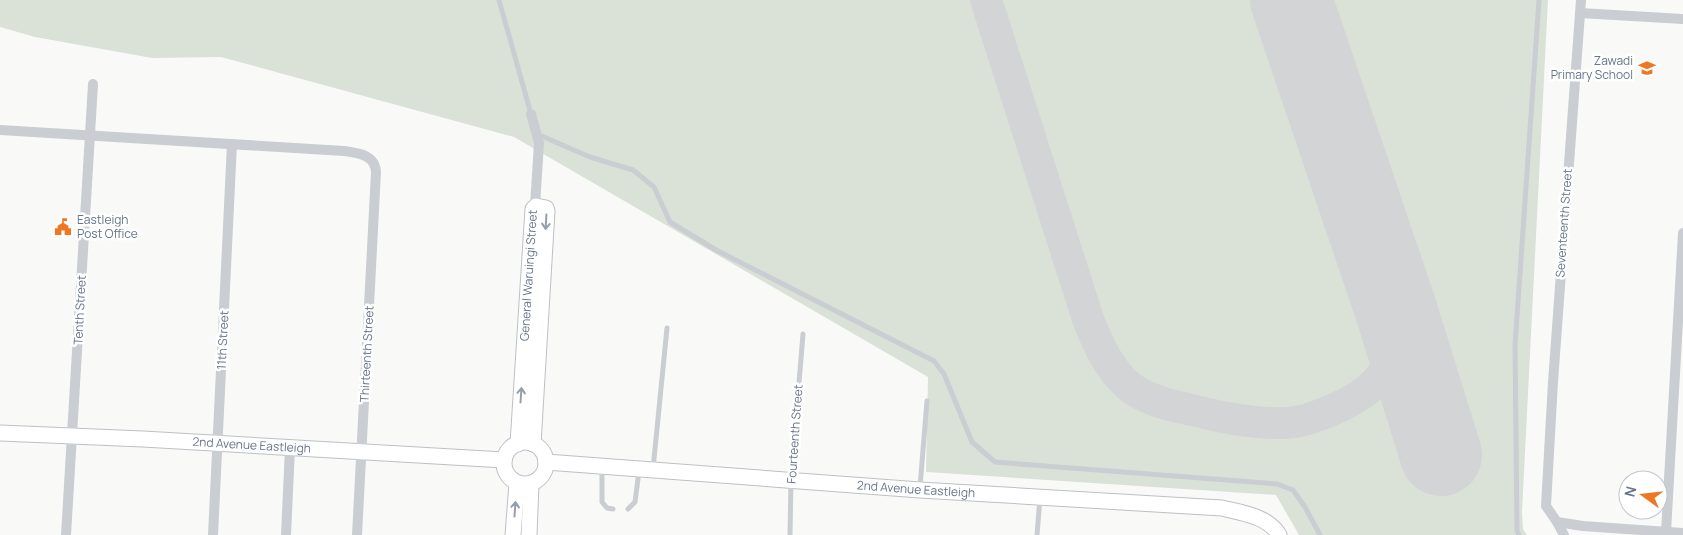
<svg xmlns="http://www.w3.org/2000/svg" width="1683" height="535" viewBox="0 0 1683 535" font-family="Manrope,sans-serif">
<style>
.green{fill:#dae2d8}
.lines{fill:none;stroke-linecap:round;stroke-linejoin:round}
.taxiway{stroke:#d2d4d6;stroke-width:32}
.runway{stroke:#d2d4d6;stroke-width:82}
.secondary-casing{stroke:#bcc0c6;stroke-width:17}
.lane{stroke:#cacdd1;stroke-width:5}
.street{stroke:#cacdd1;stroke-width:10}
.secondary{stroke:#fff;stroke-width:15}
.oneway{stroke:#959ead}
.labels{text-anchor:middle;stroke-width:5;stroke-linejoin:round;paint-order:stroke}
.poi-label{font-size:12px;fill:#67748a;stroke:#fff;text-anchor:end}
.street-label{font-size:12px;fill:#67748a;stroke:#fff}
</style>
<rect width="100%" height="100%" fill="#f9faf7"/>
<!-- green -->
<path class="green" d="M0 0H1548L1522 512 1523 529 1527 535H1299L1276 495 926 472 928 377 514 137 221 57 152 58 35 37 0 27Z"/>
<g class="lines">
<!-- taxiway -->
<path class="taxiway" d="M986 0 1089 322C1099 346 1109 369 1129 386 1147 401 1174 406 1196 411 1224 418 1254 424 1283 423 1300 423 1315 417 1330 411 1378 391 1403 363 1396 310"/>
<!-- runway -->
<path class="runway" d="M1291 0 1396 310 1441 455"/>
<!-- secondary casing -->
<g class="secondary-casing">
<g id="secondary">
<path id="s1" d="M0 433 143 439 504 460"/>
<circle cx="525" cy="463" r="21"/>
<path id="s2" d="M518 444 533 209 536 206 546 208 547 211 533 444"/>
<path id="s3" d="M546 462 920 490 1222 508C1242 513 1268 516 1279 535"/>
<path d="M513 535 517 483"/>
<path d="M529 535 531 484"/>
</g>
</g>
<!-- lane -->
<g class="lane">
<path d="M499 0 531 114"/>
<path d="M537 134 590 157 633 170 654 187 670 222 716 250 934 361 944 374 972 442 995 462 1277 484 1293 490 1305 507 1320 535"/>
<path d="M602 467V502L607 508 613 509"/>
<path d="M653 469 667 328"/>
<path d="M920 487 927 401"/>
<path d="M628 509 635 502 639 471"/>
<path d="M790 535 791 480 803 334"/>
<path d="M1037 535 1040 498"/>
<path d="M1519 535 1517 531 1515 345 1539 0"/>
</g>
<!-- street -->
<g class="street">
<path d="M1581 0 1553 382 1546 506 1557 522 1583 526 1683 533"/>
<path d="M1580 13 1683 19"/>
<path d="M531 114 539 143 535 206"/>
<path d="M0 130 344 151C359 153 375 155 376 172L357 535"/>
<path d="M1557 522 1564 535"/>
<path d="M1666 532 1683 233"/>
<path d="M66 535 93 84"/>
<path d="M213 535 232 144"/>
<path d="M286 535 290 448"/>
</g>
<!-- secondary -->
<use href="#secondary" class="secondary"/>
</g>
<!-- one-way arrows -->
<defs><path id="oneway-shaft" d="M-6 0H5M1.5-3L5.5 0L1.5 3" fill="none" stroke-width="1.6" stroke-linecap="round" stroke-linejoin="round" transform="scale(1.25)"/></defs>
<g class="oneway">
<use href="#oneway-shaft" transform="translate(546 222) rotate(93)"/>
<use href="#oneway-shaft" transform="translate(521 395) rotate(-86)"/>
<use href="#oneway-shaft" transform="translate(515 509) rotate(-86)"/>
</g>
<!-- icons -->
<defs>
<g id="school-bare" transform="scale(1.35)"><path d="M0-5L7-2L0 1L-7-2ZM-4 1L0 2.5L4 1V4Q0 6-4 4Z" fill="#ee7724" stroke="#fff" stroke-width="2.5" paint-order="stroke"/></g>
<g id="civic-bare" transform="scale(1.35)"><path d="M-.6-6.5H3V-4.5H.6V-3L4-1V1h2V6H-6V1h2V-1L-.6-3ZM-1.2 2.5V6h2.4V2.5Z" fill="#ee7724" stroke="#fff" stroke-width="2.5" paint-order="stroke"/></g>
</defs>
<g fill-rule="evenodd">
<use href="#school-bare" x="1647" y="68"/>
<use href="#civic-bare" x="63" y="227"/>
</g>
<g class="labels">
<!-- poi labels -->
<g class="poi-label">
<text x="1633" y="65">Zawadi<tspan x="1633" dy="14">Primary School</tspan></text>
<text x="77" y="224" text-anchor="start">Eastleigh<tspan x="77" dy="14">Post Office</tspan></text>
</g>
<!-- street labels -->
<g class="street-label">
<text transform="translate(1564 223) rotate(-86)" y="4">Seventeenth Street</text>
<text dy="4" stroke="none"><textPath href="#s2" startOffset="169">General Waruingi Street</textPath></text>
<text transform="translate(80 310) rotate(-87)" y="4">Tenth Street</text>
<text transform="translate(223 340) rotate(-87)" y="4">11th Street</text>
<text transform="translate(367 354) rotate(-87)" y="4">Thirteenth Street</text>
<text transform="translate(795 434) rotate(-86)" y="4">Fourteenth Street</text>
<text dy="4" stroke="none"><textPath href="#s1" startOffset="252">2nd Avenue Eastleigh</textPath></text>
<text dy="4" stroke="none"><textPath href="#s3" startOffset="371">2nd Avenue Eastleigh</textPath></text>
</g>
</g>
<!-- north arrow -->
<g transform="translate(1643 495) rotate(285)"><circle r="24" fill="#ffffff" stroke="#c2c7d0"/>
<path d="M0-4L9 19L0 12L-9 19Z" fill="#ee7724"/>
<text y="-8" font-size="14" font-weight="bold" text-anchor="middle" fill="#67748a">N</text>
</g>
</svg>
